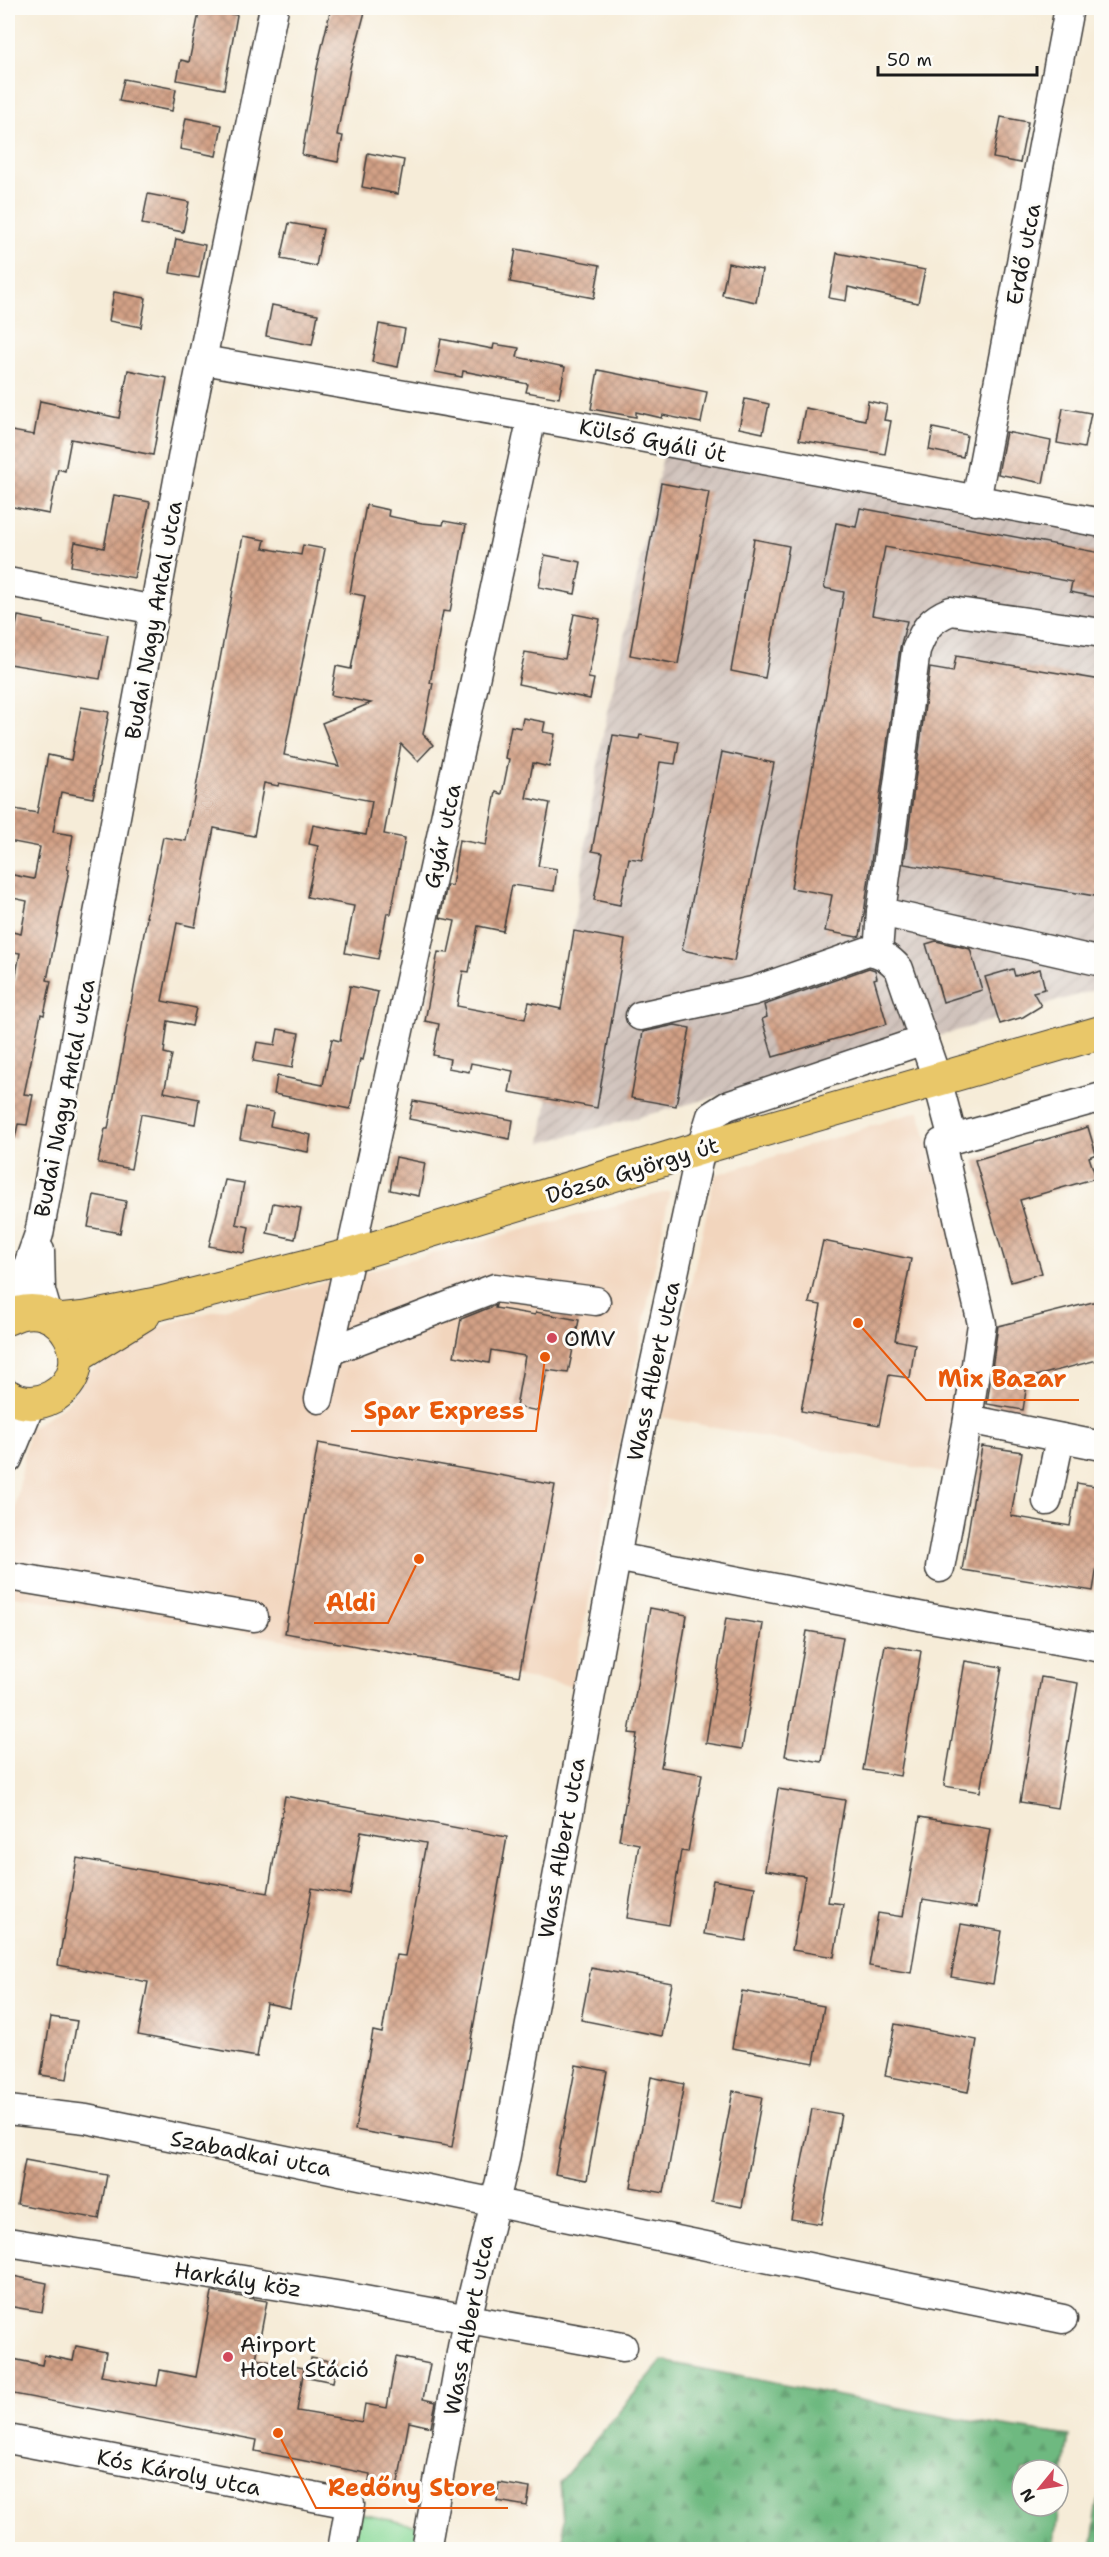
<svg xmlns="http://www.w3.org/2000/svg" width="1109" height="2557" viewBox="0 0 1109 2557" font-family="'Shantell Sans',sans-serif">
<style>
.built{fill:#f2d5bd}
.industrial{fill:url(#industrial-furrows)}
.forest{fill:url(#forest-firs);stroke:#456a4e;stroke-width:1.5;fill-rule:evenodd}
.park{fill:#89d998;stroke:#527a5a;stroke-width:1.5}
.building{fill:url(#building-cross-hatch)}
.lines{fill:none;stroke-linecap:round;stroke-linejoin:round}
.minor-casing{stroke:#3d3b38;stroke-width:31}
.major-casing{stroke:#3d3b38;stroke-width:35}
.minor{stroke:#fff;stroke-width:28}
.major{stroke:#e9c769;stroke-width:33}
.poi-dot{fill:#d1495b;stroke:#fdfcf7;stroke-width:2}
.labels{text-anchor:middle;stroke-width:6;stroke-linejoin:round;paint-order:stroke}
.street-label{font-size:22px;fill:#1c1c1c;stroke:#fdfcf7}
.poi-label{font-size:22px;fill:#1c1c1c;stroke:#fdfcf7;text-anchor:start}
.leader{fill:none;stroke:#e8590c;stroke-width:2}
.callout-dot{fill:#e8590c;stroke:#fdfcf7;stroke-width:2}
.callout-label{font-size:24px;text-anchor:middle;font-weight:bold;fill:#e8590c;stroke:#fdfcf7;stroke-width:6;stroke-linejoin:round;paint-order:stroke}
</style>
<defs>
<pattern id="industrial-furrows" width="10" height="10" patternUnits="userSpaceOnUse" patternTransform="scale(1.5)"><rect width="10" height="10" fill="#cfc1ba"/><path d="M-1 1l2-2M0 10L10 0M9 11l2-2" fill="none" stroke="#b1a59f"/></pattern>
<pattern id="forest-firs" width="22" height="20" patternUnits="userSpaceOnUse" patternTransform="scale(1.5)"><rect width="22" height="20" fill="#6eb980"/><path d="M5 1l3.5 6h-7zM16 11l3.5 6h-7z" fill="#5f9e6e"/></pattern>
<pattern id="building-cross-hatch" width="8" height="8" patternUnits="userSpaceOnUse" patternTransform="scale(1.5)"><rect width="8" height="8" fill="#d3a186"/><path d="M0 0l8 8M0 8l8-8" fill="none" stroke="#aa826d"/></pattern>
</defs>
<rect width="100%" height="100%" fill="#fdfcf7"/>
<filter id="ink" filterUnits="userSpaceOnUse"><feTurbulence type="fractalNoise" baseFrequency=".0167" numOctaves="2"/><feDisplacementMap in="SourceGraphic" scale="12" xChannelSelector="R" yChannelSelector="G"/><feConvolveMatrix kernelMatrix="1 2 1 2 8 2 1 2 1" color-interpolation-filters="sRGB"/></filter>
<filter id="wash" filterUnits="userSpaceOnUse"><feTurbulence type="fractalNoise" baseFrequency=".008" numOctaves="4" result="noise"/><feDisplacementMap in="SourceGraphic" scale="24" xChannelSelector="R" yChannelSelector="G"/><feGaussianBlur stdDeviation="1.35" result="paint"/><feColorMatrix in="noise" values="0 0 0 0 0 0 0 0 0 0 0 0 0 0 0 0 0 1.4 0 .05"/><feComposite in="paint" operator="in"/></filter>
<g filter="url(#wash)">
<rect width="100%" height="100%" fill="#f6ecd8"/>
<!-- built -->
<g class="built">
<path d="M919 1111 978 1324 953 1475 661 1417 715 1175Z"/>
<path d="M670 1191 572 1686 8 1595V1550L29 1429 66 1404 88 1373 121 1348 173 1322Z"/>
</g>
<!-- industrial -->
<path class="industrial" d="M666 442 1101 521V988L892 1050 541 1143 601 744Z"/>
<!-- forest -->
<g class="forest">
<path d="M662 2361 957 2419 1069 2436 1053 2549H565L560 2482ZM1022 2470H1058V2506H1022Z"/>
<path d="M1101 2483V2549H1091Z"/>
</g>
<!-- park -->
<path class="park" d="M357 2513 419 2526 414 2549 350 2550Z"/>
<g id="blocks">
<!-- building -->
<g class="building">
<path d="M200 8 237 15 224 89 177 80 181 60 189 62Z"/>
<path d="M331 8H366L350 68 337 135 343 136 338 162 302 155 316 72Z"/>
<path d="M124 79 176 89 172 111 119 101Z"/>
<path d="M1001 117 1028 122 1020 163 993 158Z"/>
<path d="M186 118 222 125 216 156 180 149Z"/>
<path d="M368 153 404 160 398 194 362 187Z"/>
<path d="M148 194 189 202 183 232 142 224Z"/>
<path d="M289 223 323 229 316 266 281 259Z"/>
<path d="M176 239 205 245 199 278 170 273Z"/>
<path d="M516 249 600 265 594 298 510 282Z"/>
<path d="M837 253 925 270 918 303 848 287 846 301 829 298Z"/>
<path d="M728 263 762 270 756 302 722 295Z"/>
<path d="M114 292 146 298 141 327 109 321Z"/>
<path d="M272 305 318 314 312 345 266 336Z"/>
<path d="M379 324 405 329 398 367 372 362Z"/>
<path d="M441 339 493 349 494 344 519 348 517 357 565 367 559 398 526 392 528 384 463 371 462 377 435 372Z"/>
<path d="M128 370 167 378 153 455 71 439 65 471 58 469 49 514 8 506V452L12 431 34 435 40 401 119 418Z"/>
<path d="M598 370 707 392 701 423 663 415 662 418 636 412V417L591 409Z"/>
<path d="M745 399 769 404 763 433 739 428Z"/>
<path d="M868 401 887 405 884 420 891 421 885 454 799 440 805 408 865 420Z"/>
<path d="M1063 408 1091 413 1084 448 1057 443Z"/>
<path d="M933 428 967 435 963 457 929 450Z"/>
<path d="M1006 432 1051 441 1043 483 998 474Z"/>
<path d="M661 483 709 492 678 664 630 655Z"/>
<path d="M114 495 150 502 134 578 71 566 75 542 104 548Z"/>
<path d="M366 505 389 510 388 516 422 523 443 525 444 521 466 525 450 612 443 611 430 683H433L423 734 433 745 418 761 401 744 384 834 405 838 391 914 387 913 378 959 345 953 354 906 307 897 318 846 309 844 313 825 366 835 372 801 279 783 278 786 264 783 254 836 214 828 195 927 177 923 162 1001 196 1008 192 1026 168 1021 164 1053 172 1055 164 1092 199 1099 195 1124 141 1114 131 1169 98 1163 105 1129H108L147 917H146L163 837 186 841 243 536 265 540 263 548 301 555 303 545 325 549 284 755 339 766 322 723 371 703 331 695 336 666 351 669 365 596 350 593Z"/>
<path d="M860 508 1101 553V598L1070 592 1072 582 885 547 872 615 907 621 900 648 864 914 860 936 857 937 825 931 832 895 791 888 844 592 824 588 836 523 856 527Z"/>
<path d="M754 539 789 546 765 678 731 671Z"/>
<path d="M545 555 581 562 575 594 539 587Z"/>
<path d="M574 614 600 619 588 678 594 679 590 699 518 684 525 652 565 659Z"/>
<path d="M18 616 44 621 43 623 108 635 100 679 9 664Z"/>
<path d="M956 656 1101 680V897L904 864 930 668 953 672Z"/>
<path d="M81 707 109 712 93 798 61 792 53 832 73 835 67 869 69 870 47 980 51 981 44 1015 41 1014 24 1094 33 1095 27 1125 18 1124 15 1138 8 1137V984L14 985 20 953 8 951V931L21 934 27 901 8 897V874L34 879 40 847 8 841V808L37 813 48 755 71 760Z"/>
<path d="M523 718 545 722 543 732 555 734 549 767 533 763 526 798 550 803 538 866 557 869 554 891 512 885 503 931 478 926 469 972 463 971 457 1006 525 1019 529 1002 561 1009 574 931 625 940 597 1108 509 1092 513 1071 471 1063 469 1072 448 1068 450 1059 433 1055 439 1024 425 1021 438 952 448 953 455 921 440 918 447 885 452 886 459 840 486 845 496 792 502 794 509 759 505 758 511 726 521 728Z"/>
<path d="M613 735 639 739 640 735 679 742 675 764 660 762 642 860 629 858 620 905 594 900 603 853 592 851Z"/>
<path d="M722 752 774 763 734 961 682 950Z"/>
<path d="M936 941 970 949 982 990 943 1002 926 944Z"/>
<path d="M869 968 875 970 877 978 874 979 887 1024 773 1057 762 1019 767 1017 764 1005Z"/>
<path d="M1013 969 1015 976 1040 969 1045 989 1033 992 1041 1006 1023 1017 1000 1024 985 977Z"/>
<path d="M350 986 378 992 363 1060 360 1059 350 1109 274 1094 277 1076 323 1085 332 1039 340 1041Z"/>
<path d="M675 1025 690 1028 676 1106 631 1098 643 1032Z"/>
<path d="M278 1029 299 1033 292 1068 253 1061 257 1042 275 1045Z"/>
<path d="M413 1101 513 1120 510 1139 409 1119Z"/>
<path d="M246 1107 273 1112 270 1126 311 1135 308 1152 240 1139Z"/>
<path d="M1088 1127 1096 1154 1089 1157 1096 1178 1020 1200 1042 1273 1011 1282 975 1160Z"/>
<path d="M396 1157 425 1163 419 1196 390 1190Z"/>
<path d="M225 1180 244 1183 236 1224 249 1227 244 1253 209 1246Z"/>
<path d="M94 1195 126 1201 120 1233 88 1227Z"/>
<path d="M273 1203 301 1208 295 1239 267 1233Z"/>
<path d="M823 1241 911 1259 895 1340 915 1344 910 1378 889 1375 879 1425 801 1411 821 1305 809 1303Z"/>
<path d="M1101 1300V1359L1028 1378 1023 1410 987 1404 998 1326Z"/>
<path d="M496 1305 495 1308 535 1315 536 1312 579 1320 568 1373 547 1370 539 1411 516 1407 525 1356 491 1350 489 1363 454 1356 461 1319Z"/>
<path d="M318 1443 555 1485 519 1676 285 1633Z"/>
<path d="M982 1446 1022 1452 1011 1516 1070 1526 1077 1483 1101 1487V1541L1093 1591 962 1570Z"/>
<path d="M650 1608 687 1615 661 1767 702 1774 688 1852 681 1851 669 1925 627 1918 639 1844 619 1840 637 1734 629 1733Z"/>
<path d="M726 1618 763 1624 742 1749 706 1743Z"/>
<path d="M807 1631 843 1637 822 1762 785 1756Z"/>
<path d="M885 1645 921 1651 900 1776 863 1770Z"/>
<path d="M965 1661 1002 1667 980 1792 944 1786Z"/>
<path d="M1041 1677 1078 1683 1057 1808 1020 1802Z"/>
<path d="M778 1789 845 1800 828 1902 843 1904 834 1957 792 1950 805 1876 765 1870Z"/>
<path d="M285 1796 507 1837 452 2147 355 2130 373 2031 382 2033 396 1955 405 1956 426 1843 361 1831 350 1895 312 1888 290 2008 266 2003 257 2057 138 2035 148 1982 58 1965 77 1858 268 1893Z"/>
<path d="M920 1817 990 1829 976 1908 923 1899 911 1973 869 1966 878 1913 903 1917Z"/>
<path d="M713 1880 755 1887 746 1941 704 1934Z"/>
<path d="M961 1924 1002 1931 993 1984 951 1977Z"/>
<path d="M591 1968 672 1983 662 2036 581 2020Z"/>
<path d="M742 1991 824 2006 814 2063 732 2048Z"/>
<path d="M51 2017 77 2021 67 2079 41 2075Z"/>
<path d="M895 2024 977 2040 968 2092 885 2076Z"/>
<path d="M576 2065 607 2071 587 2180 555 2174Z"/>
<path d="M651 2077 684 2084 664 2193 631 2187Z"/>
<path d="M733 2091 762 2097 742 2207 712 2201Z"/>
<path d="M812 2109 841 2114 821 2224 791 2219Z"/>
<path d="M25 2160 107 2175 99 2219 17 2204Z"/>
<path d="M8 2275 47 2283 42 2312 8 2306Z"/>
<path d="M212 2292 267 2301 256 2359 304 2368 297 2411 362 2422 365 2404 387 2408 396 2357 430 2364 423 2399 436 2402 431 2427 409 2422 396 2494 368 2488 370 2474 255 2451 257 2440 8 2393V2358L42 2365 44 2355 73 2361 76 2346 106 2352 101 2376 157 2386 160 2370 196 2377Z"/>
<path d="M311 2358 337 2362 333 2382 308 2377Z"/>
<path d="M499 2483 530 2488 527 2506 497 2501Z"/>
</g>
</g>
</g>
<g filter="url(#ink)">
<use href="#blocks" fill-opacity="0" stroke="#3d3b38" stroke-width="1.5"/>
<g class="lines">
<!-- minor casing -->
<g class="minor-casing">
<g id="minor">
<path d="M203 360 532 417 1102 523"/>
<path d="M976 501 1069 8"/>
<path d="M8 582 155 610"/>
<path d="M881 912 1102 962"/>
<path d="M878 952 881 912 916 650C925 628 929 620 951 611L1102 633"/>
<path d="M640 1016 753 991 868 951C882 953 889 958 899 969L937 1079 953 1139 1102 1097"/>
<path d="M40 1251 41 1291 48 1315"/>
<path d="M10 1316 39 1234 183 453 274 8"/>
<path d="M330 1351 495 1288 596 1301"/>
<path d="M319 1399 532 417"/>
<path d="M968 1419 1102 1446"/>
<path d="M8 1459 31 1403"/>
<path d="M1047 1501 1060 1438"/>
<path d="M616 1557 924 1617 1102 1648"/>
<path d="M940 1568 968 1419 982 1324 941 1143 953 1139"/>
<path d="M8 1576 254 1617"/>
<path d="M8 2110 86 2119 1063 2319"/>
<path d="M8 2242 342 2296 623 2347"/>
<path d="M8 2439 350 2504 342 2550"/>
<path d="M426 2550 467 2319 505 2160 635 1455 701 1148 711 1116 727 1106 924 1040"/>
</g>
</g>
<!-- major casing -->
<g class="major-casing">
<g id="major">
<path d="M8 1318C62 1289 104 1368 52 1397 37 1405 22 1404 8 1396"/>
<path d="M58 1321 87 1318 161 1303 351 1255 701 1148 1102 1032"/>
<path d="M76 1356 144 1314"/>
</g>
</g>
<!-- minor -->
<use href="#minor" class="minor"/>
<!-- major -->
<use href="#major" class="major"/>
</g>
</g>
<!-- markers -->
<g class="poi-dot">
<circle cx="552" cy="1338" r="6"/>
<circle cx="228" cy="2357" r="6"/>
</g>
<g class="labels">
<!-- street labels -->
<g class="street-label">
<text transform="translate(1023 254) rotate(-79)" y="8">Erdő utca</text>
<text transform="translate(653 440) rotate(11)" y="8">Külső Gyáli út</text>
<text transform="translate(153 620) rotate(-80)" y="8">Budai Nagy Antal utca</text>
<text transform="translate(442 836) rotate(-78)" y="8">Gyár utca</text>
<text transform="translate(64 1098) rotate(-79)" y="8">Budai Nagy Antal utca</text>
<text transform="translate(632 1170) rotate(-17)" y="8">Dózsa György út</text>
<text transform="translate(653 1371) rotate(-78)" y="8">Wass Albert utca</text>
<text transform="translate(561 1848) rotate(-80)" y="8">Wass Albert utca</text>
<text transform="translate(251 2153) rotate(11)" y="8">Szabadkai utca</text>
<text transform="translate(238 2279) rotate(9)" y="8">Harkály köz</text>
<text transform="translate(468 2325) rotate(-79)" y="8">Wass Albert utca</text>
<text transform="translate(179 2472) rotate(11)" y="8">Kós Károly utca</text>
</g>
<!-- poi labels -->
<g class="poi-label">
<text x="564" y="1346">OMV</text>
<text x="240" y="2352">Airport<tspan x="240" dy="25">Hotel Stáció</tspan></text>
</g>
</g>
<!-- callouts -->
<path class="leader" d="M858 1323L926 1400H1079M545 1357L536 1431H351M419 1559L388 1623H314M278 2433L316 2508H508"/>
<g class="callout-dot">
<circle cx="858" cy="1323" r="6"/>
<circle cx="545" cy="1357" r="6"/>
<circle cx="419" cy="1559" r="6"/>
<circle cx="278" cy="2433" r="6"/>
</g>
<g class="callout-label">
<text x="1002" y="1387">Mix Bazar</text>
<text x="444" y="1419">Spar Express</text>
<text x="351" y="1611">Aldi</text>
<text x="412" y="2496">Redőny Store</text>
</g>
<!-- margin -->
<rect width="1109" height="2557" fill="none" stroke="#fdfcf7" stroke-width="30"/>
<!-- north arrow -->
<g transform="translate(1040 2488) rotate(240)"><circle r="28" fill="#fdfcf7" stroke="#a3a29f" stroke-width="1.5"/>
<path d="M0-4.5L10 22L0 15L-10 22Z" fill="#d1495b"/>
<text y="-9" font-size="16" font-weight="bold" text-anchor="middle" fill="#1c1c1c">N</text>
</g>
<!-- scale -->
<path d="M878 66v9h159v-9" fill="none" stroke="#1c1c1c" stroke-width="3"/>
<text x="887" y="66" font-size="18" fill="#1c1c1c" stroke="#fdfcf7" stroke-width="4.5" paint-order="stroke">50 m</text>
</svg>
